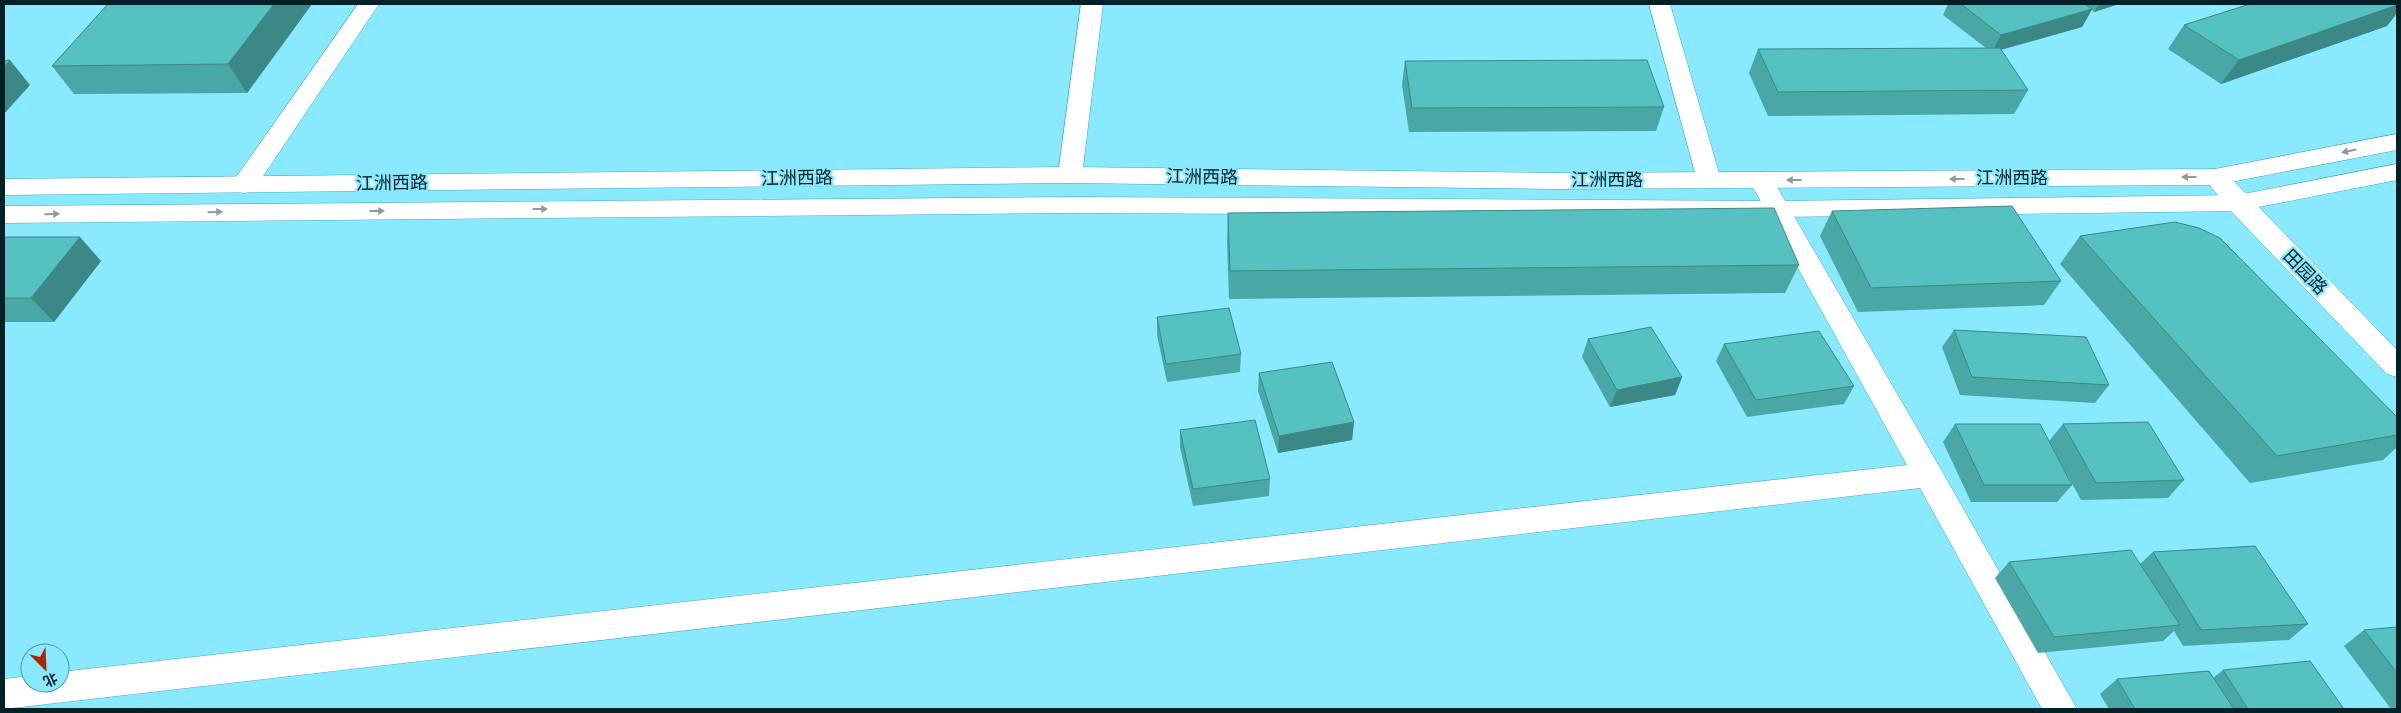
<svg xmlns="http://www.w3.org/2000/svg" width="2401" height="713" viewBox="0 0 2401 713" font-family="Arial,'Noto Sans SC',sans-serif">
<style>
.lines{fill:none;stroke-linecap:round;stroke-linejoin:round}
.minor-casing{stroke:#42a6bb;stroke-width:1}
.tertiary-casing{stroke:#42a6bb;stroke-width:1}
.secondary-casing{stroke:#42a6bb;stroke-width:1}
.minor{fill:#fff;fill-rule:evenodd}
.tertiary{fill:#fff;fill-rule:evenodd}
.secondary{fill:#fff;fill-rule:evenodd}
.wall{fill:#49a7a6}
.shaded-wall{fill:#3c8887}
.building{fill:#55c2c1;stroke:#3c8887}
.oneway{fill:#8d9b9e}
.labels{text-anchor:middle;stroke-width:4.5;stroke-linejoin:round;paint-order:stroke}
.street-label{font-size:18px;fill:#012127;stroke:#88e9ff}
</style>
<rect width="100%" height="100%" fill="#88e9ff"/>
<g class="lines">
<!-- minor casing -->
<g class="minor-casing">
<g id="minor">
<path d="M358 4H379L253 191 244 193 235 191 232 185 235 179Z"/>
<path d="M1081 4H1103L1082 175 1079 181 1070 183 1061 181 1058 175Z"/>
<path d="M1649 4H1670L1721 180 1718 186 1709 188 1700 186 1697 180Z"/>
<path d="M1761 172 1770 174 1773 180 1939 466 2077 709H2042L1920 488 4 709V679L30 676V683H60V672L1907 465 1749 180 1752 174Z"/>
</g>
</g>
<!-- tertiary casing -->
<g class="tertiary-casing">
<path id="tertiary" d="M2215 169 2224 171 2397 350V377L2387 374 2229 209 2203 177 2206 171Z"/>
</g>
<!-- secondary casing -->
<g class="secondary-casing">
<g id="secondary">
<path d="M2397 134V150L2215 185 1557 189 1070 183 4 195V179L1070 167 1557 173 2215 169Z"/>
<path d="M2397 164V180L2238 211 1777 217 1075 213 4 223V206L1075 197 1777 201 2238 195Z"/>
</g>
</g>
<!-- minor -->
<use href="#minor" class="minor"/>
<!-- tertiary -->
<use href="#tertiary" class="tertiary"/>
<!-- secondary -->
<use href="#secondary" class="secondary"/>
</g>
<!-- wall -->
<g class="wall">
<path d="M108 4H312L247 93 74 94 52 66Z"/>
<path d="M1948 4H2119L2094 12 2092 10 2082 27 2001 50 2028 90 2014 114 1768 116 1749 73 1758 49 1986 48 1943 15Z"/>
<path d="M2397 4V13L2387 26 2221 84 2168 49 2184 25Z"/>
<path d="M1405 61 1664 107 1656 131 1409 132 1402 85Z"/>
<path d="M1832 211 2061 281 2044 305 1858 312 1820 236Z"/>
<path d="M1228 213 1799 265 1785 293 1229 299 1227 241Z"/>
<path d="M2080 236 2397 417V447L2383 460 2250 483 2060 264Z"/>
<path d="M4 237 101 261 54 322H4Z"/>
<path d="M1157 317 1241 354 1240 372 1167 382 1157 335Z"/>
<path d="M1954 330 2109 385 2095 403 1960 395 1942 347Z"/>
<path d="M1588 339 1682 377 1675 395 1610 407 1582 357Z"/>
<path d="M1724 344 1854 386 1844 404 1747 417 1716 361Z"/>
<path d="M1259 373 1354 422 1352 440 1278 453 1258 391Z"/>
<path d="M1955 424 2049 441 2063 424 2184 480 2168 498 2081 500 2052 447 2072 485 2057 502H1971L1943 442Z"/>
<path d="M1180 430 1270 479 1269 496 1193 506 1180 447Z"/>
<path d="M2153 552 2308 624 2289 640 2183 646 2174 631 2163 641 2038 653 1995 578 2009 562 2140 564Z"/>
<path d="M2397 627V709H2391L2344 646 2364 630Z"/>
<path d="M2223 670 2344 709H2109L2100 694 2117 679 2213 678Z"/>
</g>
<!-- shaded-wall -->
<g class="shaded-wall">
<path d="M274 4H312L247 93 228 64Z"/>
<path d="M2099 4H2119L2094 12Z"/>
<path d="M2397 5V13L2387 26 2221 84 2239 60Z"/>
<path d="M2092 9 2082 27 1992 52 2001 35Z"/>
<path d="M10 60 30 85 4 114V67Z"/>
<path d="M80 237 101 261 54 322 31 298Z"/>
<path d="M1682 377 1675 395 1610 407 1617 390Z"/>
<path d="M1354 422 1352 440 1278 453 1279 436Z"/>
</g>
<!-- building -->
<g class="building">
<path d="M108 4H274L228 64 52 66Z"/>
<path d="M1961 4H2085L2092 9 2001 35Z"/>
<path d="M2250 4H2397V5L2239 60 2184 25Z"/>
<path d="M2000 48 2028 90 1778 92 1758 49Z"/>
<path d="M10 60 4 67V61Z"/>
<path d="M1647 60 1664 107 1412 108 1405 61Z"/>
<path d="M2012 206 2061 281 1871 288 1832 211Z"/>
<path d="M1774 208 1799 265 1230 271 1228 213Z"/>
<path d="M2175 222 2199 228 2220 238 2397 417V435L2277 456 2080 236Z"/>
<path d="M4 237H80L31 298H4Z"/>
<path d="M1229 308 1241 354 1166 364 1157 317Z"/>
<path d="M1651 327 1682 377 1617 390 1588 339Z"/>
<path d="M1954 330 2086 337 2109 385 1972 377Z"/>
<path d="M1819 331 1854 386 1756 400 1724 344Z"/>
<path d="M1332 362 1354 422 1279 436 1259 373Z"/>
<path d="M1255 420 1270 479 1193 489 1180 430Z"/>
<path d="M2148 422 2184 480 2096 483 2063 424Z"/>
<path d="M1955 424H2040L2072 485H1984Z"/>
<path d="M2255 546 2308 624 2201 630 2153 552Z"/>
<path d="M2131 550 2180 625 2054 637 2009 562Z"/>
<path d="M2397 627V673L2364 630Z"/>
<path d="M2310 661 2344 709H2248L2223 670Z"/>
<path d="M2209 671 2234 709H2135L2117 679Z"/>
</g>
<!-- one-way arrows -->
<defs><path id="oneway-solid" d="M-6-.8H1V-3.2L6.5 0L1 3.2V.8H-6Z" transform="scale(1.25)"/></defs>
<g class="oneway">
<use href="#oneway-solid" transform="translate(2349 151) rotate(169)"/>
<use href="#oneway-solid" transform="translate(2189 177) rotate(180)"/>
<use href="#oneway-solid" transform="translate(1957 179) rotate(180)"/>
<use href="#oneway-solid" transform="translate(1794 180) rotate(180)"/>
<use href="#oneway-solid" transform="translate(540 209)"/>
<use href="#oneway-solid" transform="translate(377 211)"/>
<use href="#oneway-solid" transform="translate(215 212) rotate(-1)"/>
<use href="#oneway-solid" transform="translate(52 214) rotate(-1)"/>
</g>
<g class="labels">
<!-- street labels -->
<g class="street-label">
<text transform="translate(1202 177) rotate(1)" y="6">江洲西路</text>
<text transform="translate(797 178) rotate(-1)" y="6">江洲西路</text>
<text x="2012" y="184">江洲西路</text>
<text x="1607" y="186">江洲西路</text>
<text transform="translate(392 183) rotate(-1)" y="6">江洲西路</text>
<text transform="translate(2305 272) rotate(46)" y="6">田园路</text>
</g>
</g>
<!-- border -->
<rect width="2401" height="713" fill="none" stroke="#012127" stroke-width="10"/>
<!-- north arrow -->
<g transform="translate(45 668) rotate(156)"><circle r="24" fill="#88e9ff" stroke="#5299a9"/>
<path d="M0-4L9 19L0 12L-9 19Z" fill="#b02500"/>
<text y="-8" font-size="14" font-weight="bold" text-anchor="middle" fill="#012127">北</text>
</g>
</svg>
